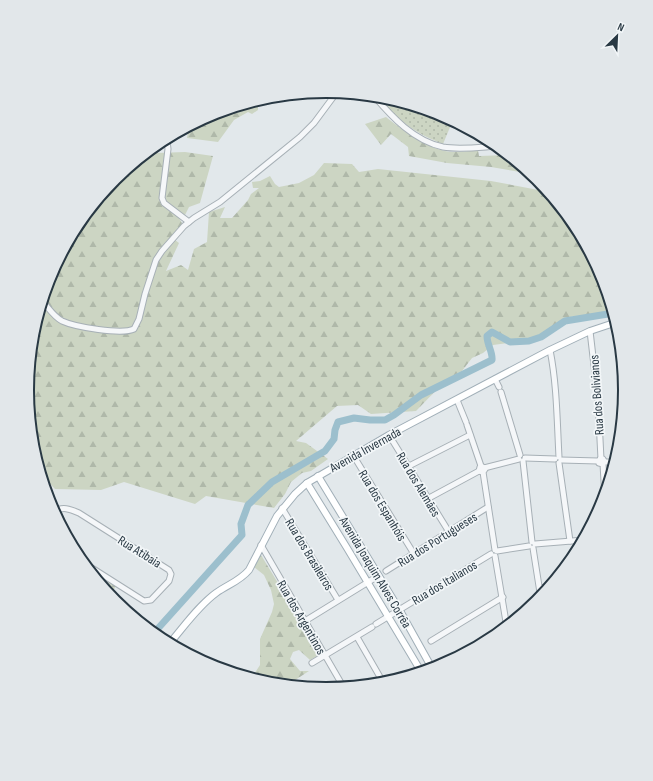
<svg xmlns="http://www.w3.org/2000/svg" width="653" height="781" viewBox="0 0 653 781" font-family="'Sofia Sans Condensed',sans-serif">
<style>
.forest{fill:url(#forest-firs)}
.park{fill:url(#park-dots)}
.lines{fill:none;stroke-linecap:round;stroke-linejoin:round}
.river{stroke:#9cbfcd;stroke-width:7}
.minor-casing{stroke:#a7b0b6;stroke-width:7}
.major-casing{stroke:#a1afb8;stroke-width:8}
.minor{stroke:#f5f7f9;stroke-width:5}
.major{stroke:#fff;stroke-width:6}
.labels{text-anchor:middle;stroke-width:3.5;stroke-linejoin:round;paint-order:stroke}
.street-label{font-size:13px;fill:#293944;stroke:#f2f6f8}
.rim{fill:none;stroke:#293944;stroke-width:2}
</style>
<defs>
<pattern id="forest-firs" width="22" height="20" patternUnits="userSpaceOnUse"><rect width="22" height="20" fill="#ccd5c3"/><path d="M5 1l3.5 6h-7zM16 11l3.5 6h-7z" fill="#afb8a9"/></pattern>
<pattern id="park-dots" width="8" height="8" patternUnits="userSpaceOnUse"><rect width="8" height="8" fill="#ccd5c3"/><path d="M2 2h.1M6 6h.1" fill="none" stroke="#afb8a9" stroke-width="1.8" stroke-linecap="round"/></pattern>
</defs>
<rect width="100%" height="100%" fill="#e2e8eb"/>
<!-- forest -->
<g class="forest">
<path d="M260 99 258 103V110L252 114 248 112 234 120 218 142 187 138 189 126 212 114Z"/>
<path d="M386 117C404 131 428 150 452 152 461 152 470 151 478 150L479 156 509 155 532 174 491 167 447 163 409 156 408 147 391 134 381 145 365 124Z"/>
<path d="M185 152 213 156 200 203 189 207 185 215 178 212 177 215 182 223 175 240 179 243 166 271 181 265 188 270 194 249 207 242 209 212 225 207 220 218H232L248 200 251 194 259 188H253L252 182 260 181 270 176 275 184 279 187 299 183 314 175 324 163 352 164 359 172 378 169 491 181 549 192 576 224 603 276 615 315 574 316 561 320 540 339 493 345 483 353 472 358 462 371 447 379 416 411 371 414 358 405 337 406 296 441 306 443 328 459 311 471 302 473 291 482 285 494 274 508 206 496 195 504 124 482 101 490 55 489 40 473 33 449 27 390 33 332 50 276 78 224 115 179 136 162 139 164 156 153Z"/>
<path d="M261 555 321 654 310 660 299 650 293 652 290 659 300 671H309L286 686 268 684 251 679 260 665V639L272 612 274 604 271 590 264 575 254 567Z"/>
<path d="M91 573 116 586 110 596Z"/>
</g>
<!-- park -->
<path class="park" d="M379 96 385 97 441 114 453 120 443 144C417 134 395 120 379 96Z"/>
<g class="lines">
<!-- river -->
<path class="river" d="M153 634 242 535 241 524 248 505 272 482 325 451 334 439 335 430 338 422 354 418 370 420H385L394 415 421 395 492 360C493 352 487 345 487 336L492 332 510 342 529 341 541 337 565 321 614 313"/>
<!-- minor casing -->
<g class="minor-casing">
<g id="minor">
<path d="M374 96C392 117 414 141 443 147 460 150 481 147 499 146"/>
<path d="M458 123 459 127"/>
<path d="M161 141H167L168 149 162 198 164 203 189 222"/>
<path d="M42 301C49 308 53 316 62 321 75 327 122 335 134 329L139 319 145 294 156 260 162 251 184 226 194 218 220 202 300 137 314 123 337 92"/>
<path d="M590 331 598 400 601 459"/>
<path d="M550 350C557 385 557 421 559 457"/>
<path d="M495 379 499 387"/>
<path d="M501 392 520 455"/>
<path d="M457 400 466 422"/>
<path d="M467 425 481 466"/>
<path d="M389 435 449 532"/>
<path d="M353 455 414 554"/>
<path d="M525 458 555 459"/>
<path d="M561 460 598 461"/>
<path d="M523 461 532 542"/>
<path d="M604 462H616"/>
<path d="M559 463 570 541"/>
<path d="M603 464 599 463 600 459H603L604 461 603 464 605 498"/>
<path d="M409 466 470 435"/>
<path d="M484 468 519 459"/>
<path d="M483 472 479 471 480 467H483L485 469 483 472 495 550"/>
<path d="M429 498 479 471"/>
<path d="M282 508 338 600"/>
<path d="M54 512C62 506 70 509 79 513L169 570 171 574 169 581 151 600 144 601 81 561"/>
<path d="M535 544 584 540"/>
<path d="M261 545 344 688"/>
<path d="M533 548 541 599"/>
<path d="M497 551 529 546"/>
<path d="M495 556 507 628"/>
<path d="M386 571 488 507"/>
<path d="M540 588 551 586"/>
<path d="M305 621 378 576"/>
<path d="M376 624 491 554"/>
<path d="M357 637 384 684"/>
<path d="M431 641 503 597"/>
<path d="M312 663 372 627"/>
</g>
</g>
<!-- major casing -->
<g class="major-casing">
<g id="major">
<path d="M318 476 399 609 433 670"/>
<path d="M307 483 347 548 422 673"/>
<path d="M169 644C183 628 198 606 216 593 227 585 240 581 249 570L277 516 295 494 307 483 389 435 550 350 590 331 617 322"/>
</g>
</g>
<!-- minor -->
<use href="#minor" class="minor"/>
<!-- major -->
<use href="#major" class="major"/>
</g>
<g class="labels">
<!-- street labels -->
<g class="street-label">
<text transform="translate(596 395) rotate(-94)" y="5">Rua dos Bolivianos</text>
<text transform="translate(365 449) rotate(-29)" y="5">Avenida Invernada</text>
<text transform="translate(419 484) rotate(59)" y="5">Rua dos Alemães</text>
<text transform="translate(383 505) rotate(59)" y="5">Rua dos Espanhóis</text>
<text transform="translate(437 539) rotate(-32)" y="5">Rua dos Portugueses</text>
<text transform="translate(140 551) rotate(32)" y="5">Rua Atibaia</text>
<text transform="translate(310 554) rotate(59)" y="5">Rua dos Brasileiros</text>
<text transform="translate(376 572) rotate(59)" y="5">Avenida Joaquim Alves Corrêa</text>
<text transform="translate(444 582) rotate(-31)" y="5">Rua dos Italianos</text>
<text transform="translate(302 617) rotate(60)" y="5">Rua dos Argentinos</text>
</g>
</g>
<!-- crop -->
<path d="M0 0H653V781H0ZM34 390a292 292 0 1 1 584 0a292 292 0 1 1-584 0Z" fill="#e2e7ea" fill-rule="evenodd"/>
<path class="rim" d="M34 390a292 292 0 1 1 584 0a292 292 0 1 1-584 0Z"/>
<!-- north arrow -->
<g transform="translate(617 36) rotate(24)" stroke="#f2f6f8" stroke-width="3" paint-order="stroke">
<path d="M0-3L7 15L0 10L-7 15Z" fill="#293944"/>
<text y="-6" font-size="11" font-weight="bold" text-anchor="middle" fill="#293944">N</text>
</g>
</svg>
